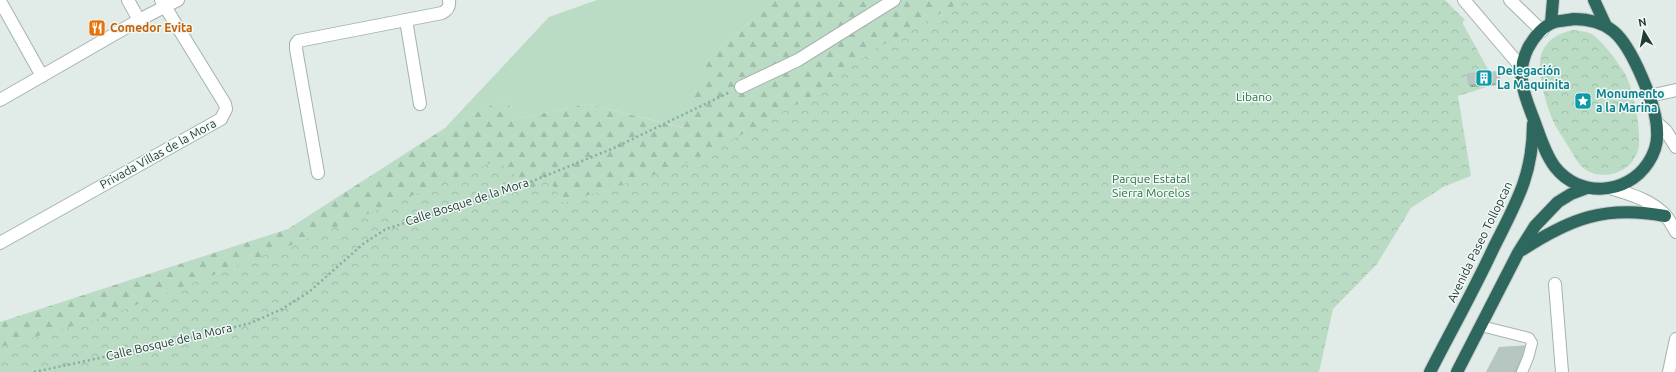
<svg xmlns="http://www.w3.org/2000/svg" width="1676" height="372" viewBox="0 0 1676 372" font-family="Ubuntu,sans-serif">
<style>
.grass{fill:#badcc5}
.forest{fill:url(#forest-firs)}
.park{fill:url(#park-crowns)}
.shadow{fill:#0003}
.building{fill:#b6c6c0}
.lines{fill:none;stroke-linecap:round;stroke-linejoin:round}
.lane-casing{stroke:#a4b3ae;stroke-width:12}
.street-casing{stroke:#a4b3ae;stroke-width:14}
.highway-casing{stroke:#c1c8c7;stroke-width:14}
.path{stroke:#81afa3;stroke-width:2.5;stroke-dasharray:2 3;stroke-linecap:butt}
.lane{stroke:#fff;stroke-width:10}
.street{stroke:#fff;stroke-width:12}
.highway{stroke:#2e675e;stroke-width:12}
.labels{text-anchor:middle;stroke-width:3;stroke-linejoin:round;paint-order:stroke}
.food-label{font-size:12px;font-weight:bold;fill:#c56008;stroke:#f1f8f5;text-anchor:start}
.culture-label{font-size:12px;font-weight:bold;fill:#0d838f;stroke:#f1f8f5;text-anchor:start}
.park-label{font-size:12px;fill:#2c724b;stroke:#f1f8f5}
.street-label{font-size:12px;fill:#213c36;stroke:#f1f8f5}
</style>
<defs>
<pattern id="forest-firs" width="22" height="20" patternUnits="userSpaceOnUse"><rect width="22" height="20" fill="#badcc5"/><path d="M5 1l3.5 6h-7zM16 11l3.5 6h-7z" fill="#a0beaa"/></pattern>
<pattern id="park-crowns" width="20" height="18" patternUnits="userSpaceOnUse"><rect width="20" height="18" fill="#badcc5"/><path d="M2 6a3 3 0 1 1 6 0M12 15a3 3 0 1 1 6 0" fill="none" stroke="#a0beaa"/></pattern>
</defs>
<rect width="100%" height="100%" fill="#e1ebe7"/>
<!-- grass -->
<path class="grass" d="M597 0H774L708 59 684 128 588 104 519 118 504 99 445 128 549 17Z"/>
<!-- forest -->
<path class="forest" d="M774 0H1084L1048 144 0 372V322L288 229 445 128 504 99 519 118 588 104 683 128 708 59Z"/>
<!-- park -->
<g class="park">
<path d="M965 0H1445L1465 20 1462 22 1496 84 1458 96 1471 176 1443 187 1411 208 1377 264 1333 309 1319 372H0V347L107 316 322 233 495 161 511 169 528 191 548 178 563 203 675 168 706 154 810 97 877 48Z"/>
<path d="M1573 30C1580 31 1587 31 1593 35 1603 42 1618 62 1624 72 1633 86 1641 129 1639 145 1639 151 1635 157 1632 162 1621 175 1601 179 1586 170 1579 165 1575 158 1571 151 1566 142 1560 134 1555 125 1547 109 1535 69 1542 52 1548 39 1559 33 1573 30Z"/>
</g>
<!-- shadow -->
<g class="shadow">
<path d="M1499 72 1500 74 1501 85 1471 87 1469 85Z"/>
<path d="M1530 348 1517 372H1487Z"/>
</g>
<!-- building -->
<g class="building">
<path d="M1499 71 1500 83 1468 85 1467 73Z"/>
<path d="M1529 345 1514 372H1486L1499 347Z"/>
</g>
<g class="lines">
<!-- lane casing -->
<g class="lane-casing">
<path id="lane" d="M1481 326 1529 338 1532 343 1528 358 1522 372"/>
</g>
<!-- street casing -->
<g class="street-casing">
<g id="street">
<path d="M128 0 139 20"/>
<path d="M1464 0 1522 68"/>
<path d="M1510 0 1542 31"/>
<path d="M0 1 42 76"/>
<path d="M406 20 420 104"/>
<path d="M741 87 798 60 894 0"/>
<path d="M1649 96 1676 90"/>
<path d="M0 100 139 20 178 0"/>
<path d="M1656 122 1666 131 1676 147"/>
<path d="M318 173 296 49V44L298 41 442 13C448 10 450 7 449 0"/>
<path d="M1610 188C1629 194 1652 200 1666 216 1670 221 1673 227 1676 232"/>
<path d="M0 243 221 119 226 109 225 104 161 0"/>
<path d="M1555 284 1562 372"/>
<path d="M1669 372 1676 339"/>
</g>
</g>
<!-- highway casing -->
<g class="highway-casing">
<g id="highway">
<path d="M1594 0 1606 26"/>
<path d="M1573 19C1587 19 1602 22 1613 31 1632 46 1657 107 1657 131 1658 142 1654 154 1648 163 1627 195 1579 198 1555 167 1545 154 1540 136 1534 120 1524 94 1515 75 1528 48 1533 39 1540 29 1550 24 1555 20 1567 21 1573 19Z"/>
<path d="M1551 23 1553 0"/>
<path d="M1522 250C1571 218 1606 205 1665 216"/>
<path d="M1430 372C1451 331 1474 290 1494 247 1516 203 1533 175 1533 124"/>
<path d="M1457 372 1518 253 1535 226 1558 202 1571 194 1587 188"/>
</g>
</g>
<!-- path -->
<path class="path" d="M34 372 170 343 251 323 282 309 309 292 363 244 386 229 518 187 614 148 730 92"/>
<!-- lane -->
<use href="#lane" class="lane"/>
<!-- street -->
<use href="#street" class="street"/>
<!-- highway -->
<use href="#highway" class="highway"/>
</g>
<!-- icons -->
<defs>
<g id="restaurant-square" transform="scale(0.9)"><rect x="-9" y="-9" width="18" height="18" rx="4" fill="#e8710a" stroke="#f1f8f5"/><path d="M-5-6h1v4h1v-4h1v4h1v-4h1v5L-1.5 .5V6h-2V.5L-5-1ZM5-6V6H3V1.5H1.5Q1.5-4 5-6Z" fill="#fff"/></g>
<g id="building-square" transform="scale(0.9)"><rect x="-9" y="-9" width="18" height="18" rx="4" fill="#0f9aa8" stroke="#f1f8f5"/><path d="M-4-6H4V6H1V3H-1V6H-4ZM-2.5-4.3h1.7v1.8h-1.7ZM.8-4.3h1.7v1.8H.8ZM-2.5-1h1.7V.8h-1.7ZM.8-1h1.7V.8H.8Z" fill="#fff"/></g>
<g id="sight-square" transform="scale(0.9)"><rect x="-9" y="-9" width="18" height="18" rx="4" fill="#0f9aa8" stroke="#f1f8f5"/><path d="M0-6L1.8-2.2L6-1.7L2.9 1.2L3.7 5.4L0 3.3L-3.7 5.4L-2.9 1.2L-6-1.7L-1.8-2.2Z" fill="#fff"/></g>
</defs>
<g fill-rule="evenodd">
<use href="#restaurant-square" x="97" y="28"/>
<use href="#building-square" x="1484" y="78"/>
<use href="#sight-square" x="1583" y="101"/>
</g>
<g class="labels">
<!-- food labels -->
<g class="food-label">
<text x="110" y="32">Comedor Evita</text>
</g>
<!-- culture labels -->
<g class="culture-label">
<text x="1497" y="75">Delegación<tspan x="1497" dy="14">La Maquinita</tspan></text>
<text x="1596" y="98">Monumento<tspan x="1596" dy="14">a la Marina</tspan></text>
</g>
<!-- park labels -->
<g class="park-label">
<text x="1254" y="101">Libano</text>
<text x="1151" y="183">Parque Estatal<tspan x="1151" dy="14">Sierra Morelos</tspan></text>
</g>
<!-- street labels -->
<g class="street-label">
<text transform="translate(158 154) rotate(-29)" y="4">Privada Villas de la Mora</text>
<text transform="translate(467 202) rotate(-18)" y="4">Calle Bosque de la Mora</text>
<text transform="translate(1480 242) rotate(-64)" y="4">Avenida Paseo Tollopcan</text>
<text transform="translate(169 342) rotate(-13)" y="4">Calle Bosque de la Mora</text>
</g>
</g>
<!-- north arrow -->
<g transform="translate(1644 32) rotate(350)" stroke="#f1f8f5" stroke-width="3" paint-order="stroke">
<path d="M0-3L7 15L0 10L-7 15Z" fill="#213c36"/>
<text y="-6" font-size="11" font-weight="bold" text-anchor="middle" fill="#213c36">N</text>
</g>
</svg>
